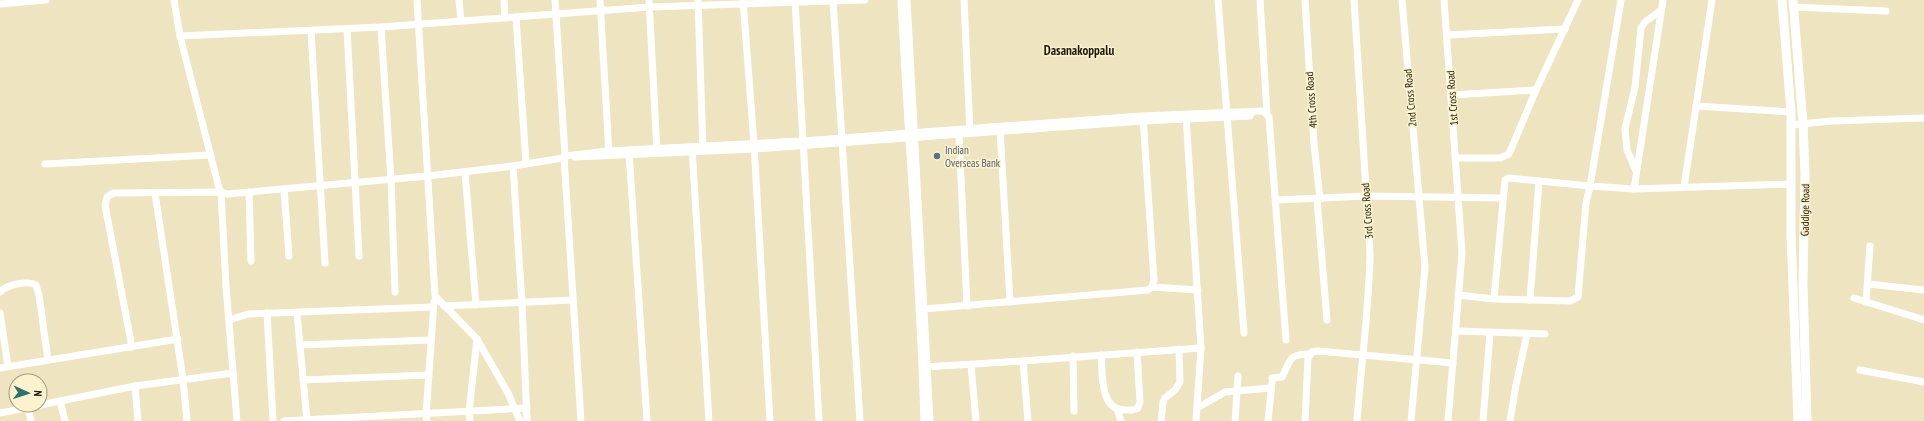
<svg xmlns="http://www.w3.org/2000/svg" width="1924" height="421" viewBox="0 0 1924 421" font-family="'PT Sans Narrow',sans-serif">
<style>
.lines{fill:none;stroke-linecap:round;stroke-linejoin:round}
.minor{stroke:#fff;stroke-width:7}
.major{stroke:#fff;stroke-width:9}
.service-dot{fill:#5c6f8a;stroke:#fcf2cd;stroke-width:1.5}
.labels{text-anchor:middle;stroke-width:3;stroke-linejoin:round;paint-order:stroke}
.street-label{font-size:11px;fill:#1b180a;stroke:#fcf2cd}
.service-label{font-size:11px;fill:#4e5e75;stroke:#fcf2cd;text-anchor:start}
.quarter-label{font-size:13px;font-weight:bold;fill:#1b180a;stroke:#fcf2cd}
</style>
<rect width="100%" height="100%" fill="#efe4c0"/>
<g class="lines">
<!-- minor -->
<g class="minor">
<path d="M174 0 180 36 219 188 221 192 227 194 428 176 513 166 563 158 565 155 555 0"/>
<path d="M417 0 435 296 477 339 508 393 520 421"/>
<path d="M459 0 461 21"/>
<path d="M504 0 505 18"/>
<path d="M600 0 609 154"/>
<path d="M649 0 657 152"/>
<path d="M698 0 703 150"/>
<path d="M743 0 754 144 770 421"/>
<path d="M795 0 819 421"/>
<path d="M833 0 860 421"/>
<path d="M901 0C908 140 920 281 924 421"/>
<path d="M907 0 930 421"/>
<path d="M964 0 970 132"/>
<path d="M1218 0 1244 333"/>
<path d="M1260 0 1267 113"/>
<path d="M1305 0 1314 144 1320 199"/>
<path d="M1354 0 1370 254C1369 310 1361 365 1357 421"/>
<path d="M1402 0 1425 267 1411 421"/>
<path d="M1444 0 1462 253 1448 421"/>
<path d="M1621 0 1590 186 1634 189 1790 184"/>
<path d="M0 4 46 0"/>
<path d="M1793 7 1886 11"/>
<path d="M516 17 526 163"/>
<path d="M381 27 391 180 395 292"/>
<path d="M347 29 359 256"/>
<path d="M311 31 325 263"/>
<path d="M1447 35 1565 29"/>
<path d="M180 36 381 27 650 7 865 0"/>
<path d="M1452 95 1536 90"/>
<path d="M1696 106 1791 112"/>
<path d="M1186 116 1201 348 1196 421"/>
<path d="M1790 125 1832 121 1924 118"/>
<path d="M1000 129 1010 302"/>
<path d="M959 135 967 306"/>
<path d="M692 148 709 421"/>
<path d="M629 152 647 421"/>
<path d="M565 156 608 151 802 141 1142 116 1263 111 1269 117 1275 197 1278 200 1366 196 1502 198"/>
<path d="M564 157 581 421"/>
<path d="M575 157 754 149 1143 121 1250 116"/>
<path d="M1456 158H1500L1509 154 1536 90 1578 0"/>
<path d="M45 164 210 155"/>
<path d="M513 166 522 303 527 421"/>
<path d="M1636 171 1627 150 1625 129 1635 87 1641 28 1645 22 1661 10"/>
<path d="M465 172 476 305"/>
<path d="M1684 187 1712 0"/>
<path d="M284 189 289 256"/>
<path d="M1634 189 1663 0"/>
<path d="M249 192 251 261"/>
<path d="M155 193 183 379 187 421"/>
<path d="M1275 197 1286 340"/>
<path d="M1317 199 1327 320"/>
<path d="M1868 284 1924 290"/>
<path d="M1152 287 1198 290"/>
<path d="M0 292C6 285 28 280 36 285L39 295 48 360"/>
<path d="M1458 295 1494 299 1505 180 1509 178 1590 186 1586 203 1578 297 1570 301 1494 299"/>
<path d="M1854 298 1924 320"/>
<path d="M1530 300 1539 181"/>
<path d="M1866 302 1870 246"/>
<path d="M444 306 573 300"/>
<path d="M924 309 1148 290 1152 287 1154 280 1143 117"/>
<path d="M0 313 8 366"/>
<path d="M267 313 273 421"/>
<path d="M297 313 307 421"/>
<path d="M229 320 248 314 433 307"/>
<path d="M1456 331 1545 334"/>
<path d="M300 345 431 340"/>
<path d="M132 347 105 205 107 197 113 193 221 192 226 286 237 421"/>
<path d="M1101 355C1103 372 1099 408 1123 410 1129 410 1134 411 1138 408L1140 402 1137 352"/>
<path d="M1073 356 1074 411"/>
<path d="M1023 361 1201 348"/>
<path d="M971 365 976 421"/>
<path d="M925 367 1023 361 1028 421"/>
<path d="M0 368 178 339"/>
<path d="M1860 370 1924 382"/>
<path d="M1272 378 1282 377C1291 360 1288 354 1310 354"/>
<path d="M303 380 429 375"/>
<path d="M135 386 138 421"/>
<path d="M60 401 65 421"/>
<path d="M28 408 31 421"/>
<path d="M1197 408 1225 392 1271 388"/>
<path d="M1117 409 1121 421"/>
<path d="M0 413 135 386 233 373"/>
<path d="M284 421 527 408"/>
<path d="M427 421 426 415 434 302"/>
<path d="M470 421 469 412 477 339"/>
<path d="M1161 421 1163 402 1165 398 1175 390 1180 382 1179 349"/>
<path d="M1235 421 1238 376"/>
<path d="M1268 421 1272 383"/>
<path d="M1305 421 1308 358 1312 352 1318 351 1453 363"/>
<path d="M1483 421 1490 333"/>
<path d="M1510 421 1516 385 1527 334"/>
</g>
<!-- major -->
<g class="major">
<path d="M1782 0 1791 112V234L1798 421"/>
<path d="M1793 0 1803 124 1805 174 1803 285 1807 421"/>
</g>
</g>
<!-- markers -->
<circle class="service-dot" cx="937" cy="156" r="4"/>
<g class="labels">
<!-- street labels -->
<g class="street-label">
<text transform="translate(1410 98) rotate(-95)" y="4">2nd Cross Road</text>
<text transform="translate(1452 98) rotate(-94)" y="4">1st Cross Road</text>
<text transform="translate(1311 100) rotate(-94)" y="4">4th Cross Road</text>
<text transform="translate(1805 210) rotate(-89)" y="4">Gaddige Road</text>
<text transform="translate(1367 211) rotate(-94)" y="4">3rd Cross Road</text>
</g>
<!-- service labels -->
<g class="service-label">
<text x="945" y="154">Indian<tspan x="945" dy="13">Overseas Bank</tspan></text>
</g>
<!-- quarter labels -->
<g class="quarter-label">
<text x="1079" y="55">Dasanakoppalu</text>
</g>
</g>
<!-- north arrow -->
<g transform="translate(28 393) rotate(93)"><circle r="19" fill="#fcf2cd" stroke="#a29b7f"/>
<path d="M0-3L7 15L0 10L-7 15Z" fill="#2b736b"/>
<text y="-6" font-size="11" font-weight="bold" text-anchor="middle" fill="#1b180a">N</text>
</g>
</svg>
